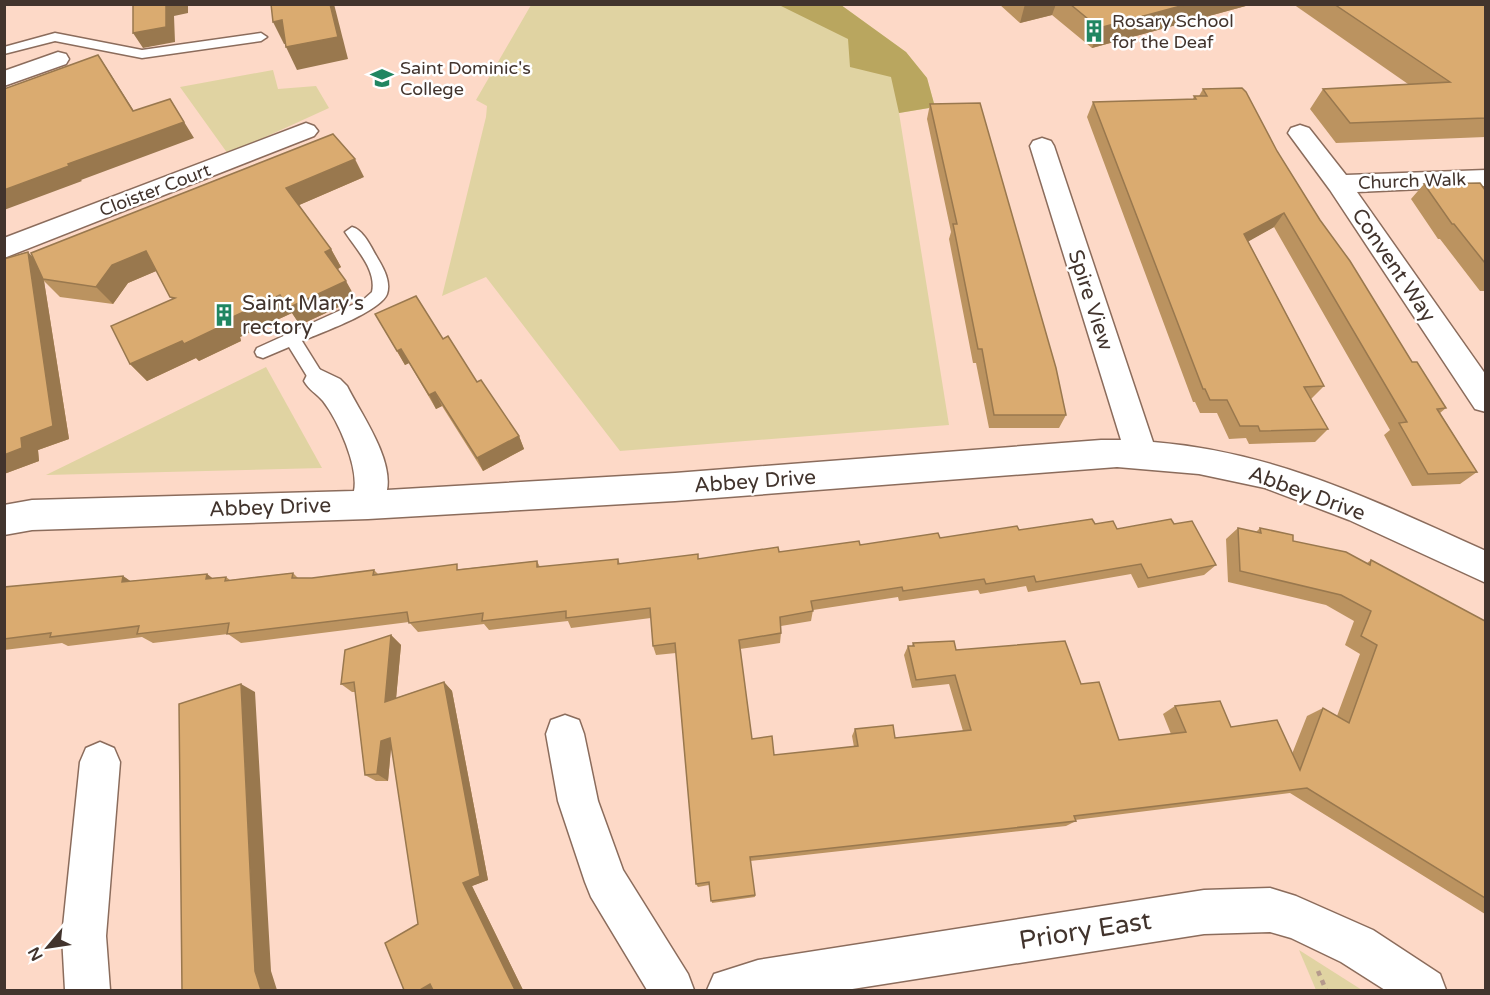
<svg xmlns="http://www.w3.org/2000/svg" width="1490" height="995" viewBox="0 0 1490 995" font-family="'Varela Round',sans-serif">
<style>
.green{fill:#e0d3a2}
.forest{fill:#b9a65f}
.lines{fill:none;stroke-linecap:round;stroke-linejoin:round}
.lane-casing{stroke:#8b6c5c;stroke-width:3}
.street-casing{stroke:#8b6c5c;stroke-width:3}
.path{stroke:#b59a8c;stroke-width:4.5;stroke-dasharray:5 5;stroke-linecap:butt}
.lane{fill:#fff;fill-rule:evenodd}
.street{fill:#fff;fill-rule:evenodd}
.wall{fill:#bb9360}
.shaded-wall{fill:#99784e}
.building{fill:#daab70;stroke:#99784e;stroke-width:1.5}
.labels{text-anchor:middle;stroke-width:5;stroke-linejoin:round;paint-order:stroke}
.far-poi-label{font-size:18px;fill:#42342d;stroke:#fff;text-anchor:start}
.far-street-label{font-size:18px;fill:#42342d;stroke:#fff}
.street-label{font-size:21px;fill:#42342d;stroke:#fff}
.poi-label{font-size:21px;fill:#42342d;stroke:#fff;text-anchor:start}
.near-street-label{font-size:26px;fill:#42342d;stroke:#fff}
</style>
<rect width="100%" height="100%" fill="#fdd9c7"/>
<!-- green -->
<g class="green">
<path d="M531 5H841L906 52 927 78 935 107 899 113 949 425 620 451 486 277 442 296 486 117 487 106 476 100Z"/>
<path d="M273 70 278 89 316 86 329 108 228 154 180 87Z"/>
<path d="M266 367 322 468 46 475Z"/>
<path d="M1299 950 1362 990H1316Z"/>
</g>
<!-- forest -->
<path class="forest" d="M779 5H841L906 52 927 78 935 107 899 113 891 77 850 67 848 39Z"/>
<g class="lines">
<!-- lane casing -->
<g class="lane-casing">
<g id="lane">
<path d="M55 33 142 50 261 33 267 37 261 41 142 58 55 41 4 54V47Z"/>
<path d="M352 227C364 230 372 249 378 259 384 269 391 282 387 294 380 312 320 333 302 341L327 381 325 386 319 387 313 386 289 347 263 358 257 356 255 352 257 348 363 300 372 292C377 270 356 249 345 232Z"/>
</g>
</g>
<!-- street casing -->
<g class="street-casing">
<g id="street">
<path d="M58 52 66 54 69 59 66 64 4 86V71Z"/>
<path d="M306 123 314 126 318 131 314 136 4 258V238Z"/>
<path d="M1300 125 1309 128 1346 175 1486 170V186L1357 192 1486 375V412L1475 409 1330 190 1288 133 1291 128Z"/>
<path d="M1042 138 1051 141 1054 146 1153 442C1277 452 1374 501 1486 551V583L1349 520 1265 488 1199 474 1117 467 675 501 368 519 32 530 4 535V505L32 500 354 491C359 467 338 420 323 401 316 393 309 390 304 381L308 373 319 369 340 379 347 386C361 414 393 458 387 490L675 473 1101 440H1121L1030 146 1033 141Z"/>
<path d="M565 715 579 720 584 734 598 801 623 870 688 974 694 990H647L591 897 585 882 558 801 546 734 551 720Z"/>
<path d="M100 742 114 748 120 762 106 936 110 990H65L62 936 80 762 86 748Z"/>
<path d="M1270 888 1296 896 1373 930 1440 974 1446 990H1385L1341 962 1291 938 1270 932 1204 934 846 990H707L714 974 758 960 1204 890Z"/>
</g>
</g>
<!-- path -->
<path class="path" d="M1318 971 1326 990"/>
<!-- lane -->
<use href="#lane" class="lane"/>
<!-- street -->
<use href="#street" class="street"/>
</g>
<!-- wall -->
<g class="wall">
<path d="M999 4H1253L1092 48 1052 15 1020 23Z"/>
<path d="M1293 4H1485V137L1336 143 1310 109 1323 89 1408 84Z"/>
<path d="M1203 89 1277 151 1320 220 1412 362 1446 408 1440 413 1477 472 1460 484 1412 486 1384 435 1390 430 1274 227 1248 241 1324 386 1311 399 1328 429 1315 442 1249 444 1246 438 1229 439 1217 413H1200L1195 402H1193L1087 117 1093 102 1193 99 1194 96H1199Z"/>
<path d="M930 104 1066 415 1059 428H989L976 363H973L949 239 951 232 927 119Z"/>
<path d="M364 177 299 205 331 249 341 267 338 269 356 299 300 325 292 313 240 337 241 341 199 361 196 358 147 381 130 364 172 299 156 271 128 283 113 304 60 297 44 281 69 439 38 450 39 461 4 474V259L33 258Z"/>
<path d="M1424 184 1485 190V291H1480L1440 239H1438L1411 199Z"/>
<path d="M375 314 443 339 519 436 524 449 483 471 442 406 436 409 409 363 405 365Z"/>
<path d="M1095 524 1117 529 1174 524 1216 565 1204 575 1138 588 1131 574 1028 592 1026 586 980 594 978 590 899 601 898 597 813 610 811 621 781 626V633L780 643 740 649 752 739 774 755 854 747 852 736 855 729 895 738 963 731 949 684 912 688 904 655 908 646H912L913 643 956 650 1081 684 1119 740 1171 734 1163 714 1175 706 1231 727 1292 754 1307 716 1323 708 1337 716 1360 654 1345 645 1354 621 1326 605 1228 582 1226 539 1238 528 1256 532 1260 528 1293 541 1367 563 1371 560 1485 621V914L1290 793 1075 820 1076 821 1066 826 750 861 755 897 712 903 709 885 698 887 696 884 676 653 656 655 653 646 651 618 571 628 568 621 489 630 484 624 418 632 409 622 241 643 228 634 153 643 142 637 68 646 62 643 4 650V587L123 576 130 581 207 574 212 578 226 577 230 580 293 573 298 578H312L374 570 378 574 461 569 537 561 540 567 618 559 620 564 698 559Z"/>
<path d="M391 635 401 645 396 698 444 682 452 691 488 880 472 886 523 990H433L418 924 392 748H391L388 781H376L365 775 355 692H352L341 684Z"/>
</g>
<!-- shaded-wall -->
<g class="shaded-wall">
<path d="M166 4H188V13L174 16 175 42 143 48 133 33Z"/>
<path d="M330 4H334L348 59 297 70 286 47Z"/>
<path d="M1025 4H1056L1052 15 1020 23Z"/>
<path d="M1188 4H1253L1092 48 1099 28Z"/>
<path d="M282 20 293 43 284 44 273 22Z"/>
<path d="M98 55 108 70 144 127 133 111Z"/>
<path d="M170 99 194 138 81 180 82 181 4 210V190L68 164Z"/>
<path d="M355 159 364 177 297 206 286 188Z"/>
<path d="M1284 213 1274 227 1235 249 1244 234Z"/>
<path d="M331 249 341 267 336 270 325 252Z"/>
<path d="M146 251 161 269 128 283 113 304 96 287 112 265Z"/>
<path d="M28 252 42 267 43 279 44 281 69 439 38 450 39 461 4 474V455L21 438Z"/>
<path d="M346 281 356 299 300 325 292 313 240 337 241 341 199 361 196 358 147 381 130 364 280 295Z"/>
<path d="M401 349 409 363 405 365 397 351Z"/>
<path d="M435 392 442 406 436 409 429 395Z"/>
<path d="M519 436 524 449 483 471 477 458Z"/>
<path d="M207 574 220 584 206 579Z"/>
<path d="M123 576 139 587 122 582Z"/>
<path d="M391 635 401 645 395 710 385 702Z"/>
<path d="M444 682 452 691 488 880 472 886 523 990H515L463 883Z"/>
<path d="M241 684 255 692 271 971 277 990H261L255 971Z"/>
<path d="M390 738 401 745 391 748 388 781 377 774 381 741Z"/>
<path d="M430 984H440L431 990H420Z"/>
</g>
<!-- building -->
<g class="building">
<path d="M133 4H166V27L133 33Z"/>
<path d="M271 4H330L338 37 286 47 282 20 273 22Z"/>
<path d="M1070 4H1188L1099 28Z"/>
<path d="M1334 4H1485V118L1350 123 1323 89 1450 82Z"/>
<path d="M98 55 133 111 170 99 184 122 68 164 69 166 4 190V89Z"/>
<path d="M1242 88 1246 92 1277 151 1320 220 1350 261 1412 362H1417L1446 408 1437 409 1477 472 1428 474 1399 423 1407 422 1284 213 1244 234 1324 386 1304 387 1328 429 1260 431 1258 426H1240L1227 400H1210L1205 389H1203L1093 102 1196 99 1194 96H1207L1203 89Z"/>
<path d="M980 103 1056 368 1066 415H994L982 349H978L953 224H957L930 104Z"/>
<path d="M333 134 355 159 286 188 331 249 325 252 346 281 288 308 280 295 226 320 228 323 184 344 182 341 130 364 111 326 175 298 170 297 146 251 112 265 96 287 43 279 31 253Z"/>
<path d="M1480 183 1485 190V263L1454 224H1452L1424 184Z"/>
<path d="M28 252 53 426 21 438 22 448 4 455V259Z"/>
<path d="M416 296 443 339 448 336 477 382 481 380 519 436 477 458 435 392 429 395 401 349 397 351 375 314Z"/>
<path d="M1092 519 1095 524 1113 521 1117 529 1171 519 1174 524 1192 521 1216 565 1148 578 1141 564 1036 582 1034 576 986 584 984 579 903 591 902 587 811 601 813 611 780 617 781 633 739 640 752 739 772 736 774 755 858 746 855 729 893 725 895 738 971 730 955 675 916 680 908 646H914L913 643 954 641 956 650 1065 641 1081 684 1099 682 1119 740 1186 732 1175 706 1220 701 1231 727 1277 720 1300 770 1323 708 1349 723 1377 645 1361 636 1371 611 1341 595 1240 571 1238 528 1261 533 1260 528 1293 535V541L1346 552 1370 565 1371 560 1485 621V898L1307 788 1074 816 1076 821 750 857 755 895 711 901 709 882 696 884 675 643 653 646 650 608 566 618V611L482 621 483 613 409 623 407 612 227 634 229 623 137 634 139 626 50 637 51 633 4 639V587L123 576 122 582 207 574 206 579 226 577 225 581 293 573 292 578H312L374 570 373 575 457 564V570L537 561V567L618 559V564L698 554V559L778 547 779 552 859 541 860 545 938 533 940 538 1017 526 1019 530Z"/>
<path d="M391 635 385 702 444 682 480 876 463 883 515 990H433L430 984 420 990H404L385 943 418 924 390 738 381 741 377 774 365 775 354 682 341 684 345 650Z"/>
<path d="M241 684 255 971 261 990H182L179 704Z"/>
</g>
<!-- icons -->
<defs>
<g id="building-bare" transform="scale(1.8)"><path d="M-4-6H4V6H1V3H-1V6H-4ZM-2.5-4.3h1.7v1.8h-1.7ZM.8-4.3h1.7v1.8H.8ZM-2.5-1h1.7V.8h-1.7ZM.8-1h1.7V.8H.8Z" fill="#208661" stroke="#fff" stroke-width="2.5" paint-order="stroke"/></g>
<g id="school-bare" transform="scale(1.8)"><path d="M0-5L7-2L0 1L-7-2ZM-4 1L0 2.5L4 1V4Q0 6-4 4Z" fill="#208661" stroke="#fff" stroke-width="2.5" paint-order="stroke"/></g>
</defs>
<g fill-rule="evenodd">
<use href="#building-bare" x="1094" y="31"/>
<use href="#school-bare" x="382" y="78"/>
<use href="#building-bare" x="224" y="315"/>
</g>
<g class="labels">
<!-- far-poi labels -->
<g class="far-poi-label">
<text x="1112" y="27">Rosary School<tspan x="1112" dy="21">for the Deaf</tspan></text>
<text x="400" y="74">Saint Dominic's<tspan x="400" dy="21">College</tspan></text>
</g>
<!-- far-street labels -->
<g class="far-street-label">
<text transform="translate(1412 181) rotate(-2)" y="6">Church Walk</text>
<text transform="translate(155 190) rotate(-21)" y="6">Cloister Court</text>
</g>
<!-- street labels -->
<g class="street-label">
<text transform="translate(1394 265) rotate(56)" y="7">Convent Way</text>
<text transform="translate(1091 300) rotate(72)" y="7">Spire View</text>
<text transform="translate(755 481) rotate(-4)" y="7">Abbey Drive</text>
<text transform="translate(1307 493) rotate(20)" y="7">Abbey Drive</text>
<text transform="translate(270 507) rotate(-2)" y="7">Abbey Drive</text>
</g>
<!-- poi labels -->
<g class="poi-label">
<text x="242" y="310">Saint Mary's<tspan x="242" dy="24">rectory</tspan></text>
</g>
<!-- near-street labels -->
<g class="near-street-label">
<text transform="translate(1085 930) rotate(-9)" y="9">Priory East</text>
</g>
</g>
<!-- border -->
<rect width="1490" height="995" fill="none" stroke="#42342d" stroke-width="12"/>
<!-- north arrow -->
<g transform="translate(48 947) rotate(241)" stroke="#ffffff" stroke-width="4.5" paint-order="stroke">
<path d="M0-4.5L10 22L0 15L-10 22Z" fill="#42342d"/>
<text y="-9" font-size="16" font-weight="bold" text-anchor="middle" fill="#42342d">N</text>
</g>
</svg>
